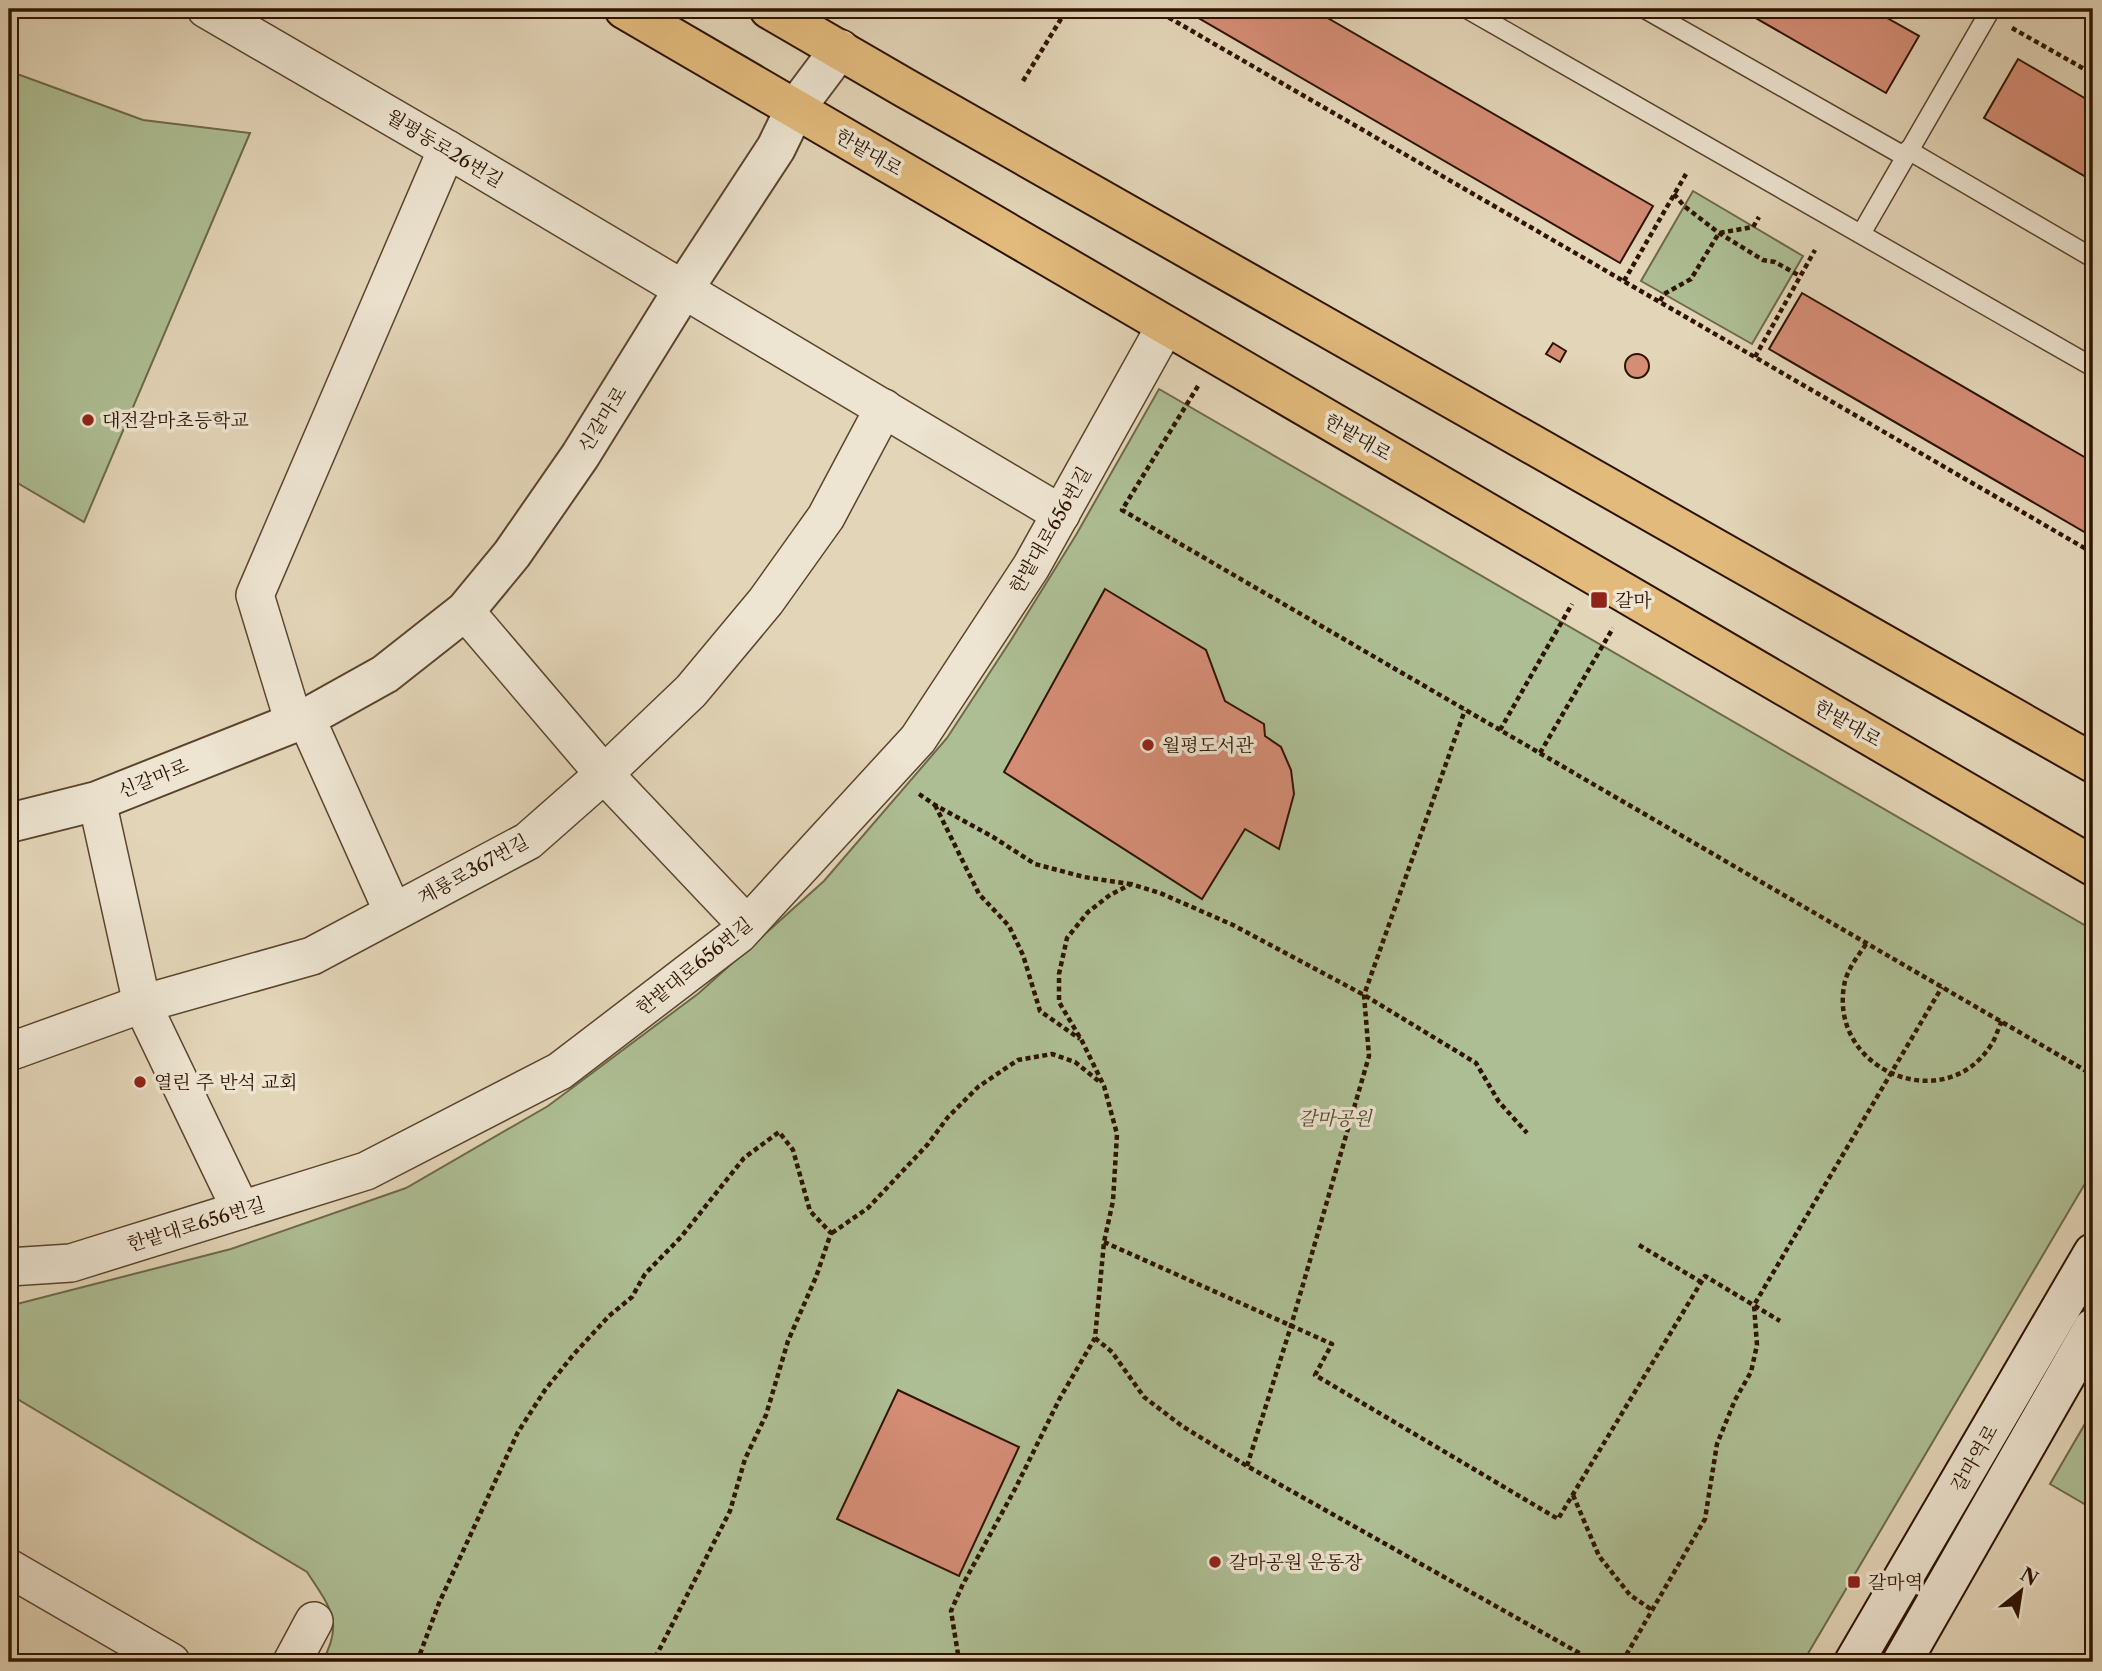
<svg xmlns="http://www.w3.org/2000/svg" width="2102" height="1671" viewBox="0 0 2102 1671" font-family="'Libre Caslon Text','Noto Serif KR',serif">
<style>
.green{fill:#aebe94;stroke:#6e694a;stroke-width:2}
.building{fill:#d58d76;stroke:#2e1400;stroke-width:2}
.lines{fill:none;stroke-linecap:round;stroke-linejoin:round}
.service-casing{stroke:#5b442e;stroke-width:21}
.minor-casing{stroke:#5b442e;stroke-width:40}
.tertiary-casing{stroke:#5b442e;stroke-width:42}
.secondary-casing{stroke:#2e1400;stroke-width:42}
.primary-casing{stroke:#2e1400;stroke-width:42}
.path{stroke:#2e1400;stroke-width:4.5;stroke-dasharray:5 3.5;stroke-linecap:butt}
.service{stroke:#ede4d1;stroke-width:18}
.minor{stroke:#ede4d1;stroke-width:37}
.tertiary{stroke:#ede4d1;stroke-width:38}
.secondary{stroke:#ede4d1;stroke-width:38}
.primary{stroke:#e2ba7c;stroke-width:38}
.poi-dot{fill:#8f2418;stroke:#ede4d1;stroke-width:2.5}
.labels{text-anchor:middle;stroke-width:7;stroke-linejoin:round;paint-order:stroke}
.street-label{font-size:19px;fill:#2e1400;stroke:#ede4d1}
.poi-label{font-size:19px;fill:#2e1400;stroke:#ede4d1;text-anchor:start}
.park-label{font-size:19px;font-style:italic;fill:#54472c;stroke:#ede4d1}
</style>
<rect width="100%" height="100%" fill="#e3d5b8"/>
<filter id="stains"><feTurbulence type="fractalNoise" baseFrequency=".00286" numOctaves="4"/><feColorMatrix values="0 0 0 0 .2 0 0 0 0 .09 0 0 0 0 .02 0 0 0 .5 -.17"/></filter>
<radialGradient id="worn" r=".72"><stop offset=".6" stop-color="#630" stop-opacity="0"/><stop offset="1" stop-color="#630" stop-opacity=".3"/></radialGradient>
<!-- green -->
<g class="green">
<path d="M9 71 143 120 250 133 84 522 9 478Z"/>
<path d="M1693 191 1803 256 1752 344 1641 281Z"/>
<path d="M1159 389 2093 930V1170L1803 1662H322C345 1622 329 1606 307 1572L9 1394V1306L231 1249 406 1188 548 1106 699 993 824 881 947 738 1011 640 1076 535Z"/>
<path d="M2093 1410V1509L2050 1484Z"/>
</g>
<!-- building -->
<g class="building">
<path d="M1183 9H1312L1653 206 1620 263Z"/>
<path d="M1740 9H1871L1919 36 1886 93Z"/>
<path d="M2018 59 2093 103V181L1984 118Z"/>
<path d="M1802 293 2093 462V537L1769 349Z"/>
<path d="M1553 343 1566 351 1560 362 1546 354Z"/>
<circle cx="1637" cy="366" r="12"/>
<path d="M1105 589 1206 650 1225 701 1264 724 1265 736 1281 747 1291 770 1294 794 1279 849 1245 829 1202 899 1004 772Z"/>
<path d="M898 1390 1019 1447 959 1576 837 1519Z"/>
</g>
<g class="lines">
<!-- service casing -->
<g class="service-casing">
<g id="service">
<path d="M1467 9 2093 367"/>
<path d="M1645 9 1904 156"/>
<path d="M1908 150 2093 258"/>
<path d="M1861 234 1991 9"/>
</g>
</g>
<!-- minor casing -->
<g class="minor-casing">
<g id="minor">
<path d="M206 9 447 149 1061 514"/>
<path d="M465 611 604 774 747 925"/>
<path d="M306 718 393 912"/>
<path d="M294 723 255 595 447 149"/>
<path d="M97 801 142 1004 241 1210"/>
<path d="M9 1052 142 1004 312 956 528 841 604 774 691 691 766 601 826 517 884 408"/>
<path d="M9 1267 71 1263 366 1171 560 1071 739 934 918 739 1031 567 1166 325"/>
<path d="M9 1568 171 1662"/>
<path d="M292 1662 314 1621"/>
</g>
</g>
<!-- tertiary casing -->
<g class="tertiary-casing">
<path id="tertiary" d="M9 823 97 801 306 718 385 674 465 611 512 554 580 456 683 290 776 148 795 109 840 49"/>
</g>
<!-- secondary casing -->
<g class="secondary-casing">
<g id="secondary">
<path d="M1854 1662 2093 1253"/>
<path d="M1902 1662 2093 1328"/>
</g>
</g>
<!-- primary casing -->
<g class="primary-casing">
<g id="primary">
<path d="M624 9 2093 866"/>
<path d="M769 9 905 88 2093 763"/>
</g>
</g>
<!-- path -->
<g class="path">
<path d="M1154 9 2093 553"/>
<path d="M2012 28 2093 74"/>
<path d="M1023 81 1067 9"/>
<path d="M1674 194 1684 206 1719 233 1763 260 1775 262 1800 276"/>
<path d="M1624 281 1686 174"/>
<path d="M1660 301 1664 294 1691 279 1719 233 1753 227 1759 217"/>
<path d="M1755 357 1815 250"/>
<path d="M1198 386 1122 510 2093 1075"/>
<path d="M1500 730 1572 604"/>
<path d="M1540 753 1613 628"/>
<path d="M919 794 935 805 993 837 1035 864 1084 877 1130 884"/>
<path d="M935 805 979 894 1009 926 1023 955 1040 1011 1080 1039"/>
<path d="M1866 944C1858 956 1849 967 1845 981 1825 1069 1944 1119 1991 1045 1996 1038 1998 1028 2002 1021"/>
<path d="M832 1233 868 1208 928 1144 948 1117 978 1087 1018 1060 1052 1054 1075 1062 1101 1083"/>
<path d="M1104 1242 1332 1344 1315 1375 1558 1519 1705 1276 1780 1321"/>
<path d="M1639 1245 1701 1282"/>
<path d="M1095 1338 1112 1352 1144 1397 1182 1426 1247 1466 1595 1662"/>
<path d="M1247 1466 1291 1326 1369 1056 1364 995 1465 710"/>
<path d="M1573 1495 1599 1556 1630 1595 1652 1610"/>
<path d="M417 1662 439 1603 518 1432 545 1390 574 1354 609 1316 632 1297 645 1274 681 1237 744 1158 779 1132 793 1150 810 1211 831 1233 816 1277 788 1341 766 1415 745 1459 730 1511 653 1662"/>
<path d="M954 1662 958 1654 951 1611 962 1586 1015 1489 1060 1398 1095 1338 1104 1242 1113 1201 1117 1134 1104 1086 1082 1041 1059 1002V974L1067 938 1088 912 1110 895 1131 884 1160 893 1233 925 1364 995 1476 1063 1499 1102 1527 1133"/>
<path d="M1622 1662 1705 1519 1717 1444 1735 1400 1751 1372 1757 1345 1754 1305 1942 987"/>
</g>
<!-- service -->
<use href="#service" class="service"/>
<!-- minor -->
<use href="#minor" class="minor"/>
<!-- tertiary -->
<use href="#tertiary" class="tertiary"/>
<!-- secondary -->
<use href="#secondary" class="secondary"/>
<!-- primary -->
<use href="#primary" class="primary"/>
</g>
<!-- markers -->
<g class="poi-dot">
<circle cx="88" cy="420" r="7"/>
<rect x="1590" y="591" width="18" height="18" rx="3.5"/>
<circle cx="1148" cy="745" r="7"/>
<circle cx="140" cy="1082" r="7"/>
<circle cx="1215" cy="1562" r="7"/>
<rect x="1847" y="1575" width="14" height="14" rx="3.5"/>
</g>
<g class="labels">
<!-- street labels -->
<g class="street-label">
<text transform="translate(445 148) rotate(31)" y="7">월평동로26번길</text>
<text transform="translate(869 152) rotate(30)" y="7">한밭대로</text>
<text transform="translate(602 419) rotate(-58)" y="7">신갈마로</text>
<text transform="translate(1358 437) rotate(30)" y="7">한밭대로</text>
<text transform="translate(1050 530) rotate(-60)" y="7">한밭대로656번길</text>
<text transform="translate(1848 723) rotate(30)" y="7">한밭대로</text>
<text transform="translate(153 778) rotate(-22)" y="7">신갈마로</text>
<text transform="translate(473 869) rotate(-29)" y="7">계룡로367번길</text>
<text transform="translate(694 966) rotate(-39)" y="7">한밭대로656번길</text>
<text transform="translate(196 1224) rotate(-17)" y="7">한밭대로656번길</text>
<text transform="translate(1974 1458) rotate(-60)" y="7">갈마역로</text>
</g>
<!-- poi labels -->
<g class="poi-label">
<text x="102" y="427">대전갈마초등학교</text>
<text x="1615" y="607">갈마</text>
<text x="1162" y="752">월평도서관</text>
<text x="154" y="1089">열린 주 반석 교회</text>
<text x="1229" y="1569">갈마공원 운동장</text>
<text x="1868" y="1589">갈마역</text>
</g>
<!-- park labels -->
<g class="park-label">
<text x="1335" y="1125">갈마공원</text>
</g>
</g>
<!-- margin -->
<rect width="2102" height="1671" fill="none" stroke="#e3d5b8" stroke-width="35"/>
<rect x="10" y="10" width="2081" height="1650" fill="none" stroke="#2e1400" stroke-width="3.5"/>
<rect x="18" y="18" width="2067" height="1636" fill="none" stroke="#2e1400" stroke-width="2"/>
<!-- north arrow -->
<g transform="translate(2021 1591) rotate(30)" stroke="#ede4d1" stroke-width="5" paint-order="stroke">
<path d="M0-5L12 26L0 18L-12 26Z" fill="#2e1400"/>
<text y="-10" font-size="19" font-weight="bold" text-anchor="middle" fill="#2e1400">N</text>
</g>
<rect width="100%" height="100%" filter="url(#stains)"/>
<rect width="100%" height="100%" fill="url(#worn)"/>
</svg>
